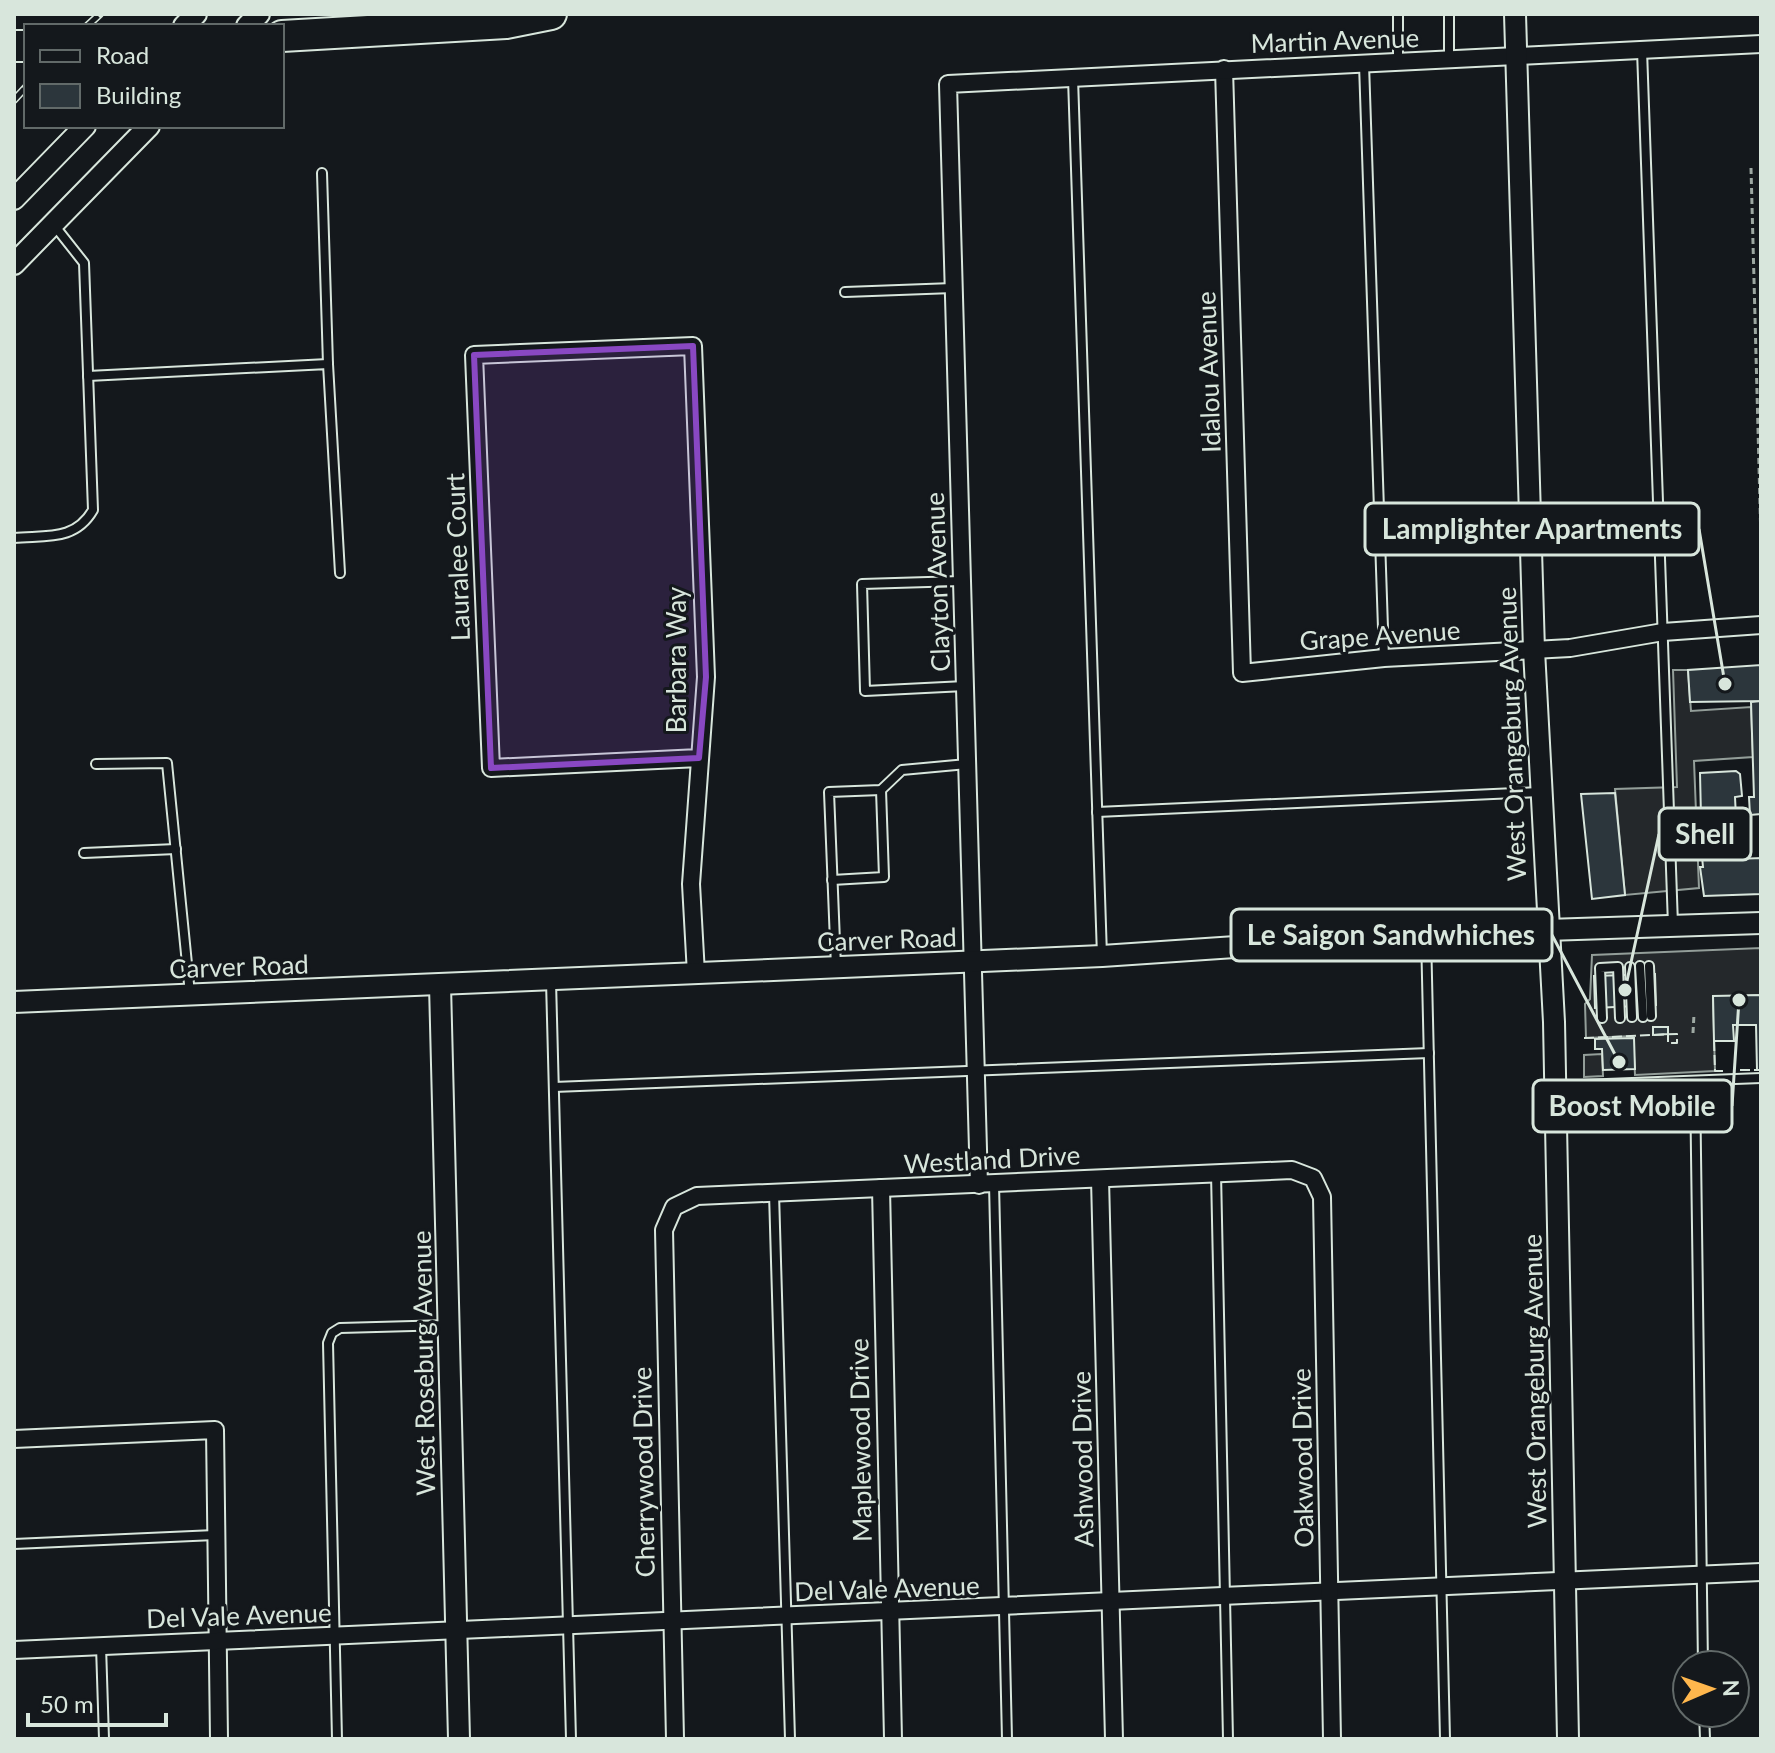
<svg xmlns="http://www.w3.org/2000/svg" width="1775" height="1753" viewBox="0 0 1775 1753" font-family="Lato,sans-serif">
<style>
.parking{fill:#24282b;stroke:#939e99;stroke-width:2}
.building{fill:#2c363c;stroke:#d8e6dc;stroke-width:2}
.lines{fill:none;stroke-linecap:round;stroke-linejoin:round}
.service-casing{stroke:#d8e6dc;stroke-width:12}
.minor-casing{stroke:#d8e6dc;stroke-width:20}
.tertiary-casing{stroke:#d8e6dc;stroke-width:24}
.motorway-casing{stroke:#d8e6dc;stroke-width:34}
.path{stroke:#9da8a2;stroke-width:3;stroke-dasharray:6 4;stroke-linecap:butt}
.service{stroke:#14181c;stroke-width:8}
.minor{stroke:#14181c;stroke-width:16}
.tertiary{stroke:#14181c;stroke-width:20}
.motorway{stroke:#14181c;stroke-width:30}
.rail-casing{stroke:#d8e6dc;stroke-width:8}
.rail{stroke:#14181c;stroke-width:5;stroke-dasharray:15;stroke-linecap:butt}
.fence{stroke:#d8e6dc;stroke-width:2;stroke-dasharray:10 4;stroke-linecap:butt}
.marked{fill:#8948c3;fill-opacity:0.2;stroke:#8948c3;stroke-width:6;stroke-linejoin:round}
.labels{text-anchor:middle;stroke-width:6;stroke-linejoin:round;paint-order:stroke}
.street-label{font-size:26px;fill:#d8e6dc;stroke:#14181c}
.leader{fill:none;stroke:#d8e6dc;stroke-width:3}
.callout-dot{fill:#d8e6dc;stroke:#14181c;stroke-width:3}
.callout{fill:#14181c;stroke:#d8e6dc;stroke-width:3}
.callout-label{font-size:28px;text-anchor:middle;font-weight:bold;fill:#d8e6dc}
</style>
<rect width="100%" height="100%" fill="#14181c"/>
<!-- parking -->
<g class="parking">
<path d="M1673 670H1688L1691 711 1751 707 1753 757 1694 761 1699 888 1625 895 1615 789 1677 787Z"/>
<path d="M1761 948V995L1713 997 1715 1071 1635 1075 1633 1036 1586 1038 1585 1004 1590 999 1592 955Z"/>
<path d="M1602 1054 1603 1076 1584 1077V1055Z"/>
</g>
<!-- building -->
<g class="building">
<path d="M1761 665V701L1690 702 1688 670Z"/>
<path d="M1761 701V814L1750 815 1749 797H1754L1751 702Z"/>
<path d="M1736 771 1740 774 1742 796 1735 797 1738 859 1761 858V894L1704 896 1700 867H1703L1698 817H1701L1700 773Z"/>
<path d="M1615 793 1625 895 1592 899 1581 794Z"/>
<path d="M1655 974 1656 1005 1595 1008 1594 976Z"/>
<path d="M1761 995V1070H1757L1756 1025H1733L1734 1041H1714L1713 996Z"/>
<path d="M1653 1027H1668V1034L1653 1035Z"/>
<path d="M1634 1038 1635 1069 1603 1070 1602 1049H1595V1039Z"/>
</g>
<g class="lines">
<!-- service casing -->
<g class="service-casing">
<g id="service">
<path d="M1398 14V61"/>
<path d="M1642 50 1673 925"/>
<path d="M1449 60V14"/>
<path d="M1364 64 1384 658"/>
<path d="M1073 78 1102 956"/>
<path d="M322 173 328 364"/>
<path d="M845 292 953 288"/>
<path d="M88 376 328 364 340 573"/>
<path d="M14 538C47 535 75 541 93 510L84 263 54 225"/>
<path d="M961 581 862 584 865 691 965 686"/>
<path d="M96 764 167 763 190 994"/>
<path d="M1097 812 1539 792"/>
<path d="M84 853 176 849"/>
<path d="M832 880 884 877 881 790"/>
<path d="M1426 935 1445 1739"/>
<path d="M1640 966 1643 1017"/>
<path d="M1649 966 1651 1016"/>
<path d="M836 967 829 792 881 790 902 770 967 764"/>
<path d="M1630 967 1632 1017"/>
<path d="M551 981 571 1739"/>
<path d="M1602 1018 1600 968 1618 967 1620 1018"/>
<path d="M1695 1081 1703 1665"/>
<path d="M1555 1086 1761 1078"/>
<path d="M554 1087 1429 1053"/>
<path d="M1216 1173 1228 1739"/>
<path d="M994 1184 1007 1739"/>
<path d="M774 1193 790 1739"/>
<path d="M14 1544 215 1535"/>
<path d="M101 1646 104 1739"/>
<path d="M1704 1713 1705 1739"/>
<path d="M337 1739 328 1343 332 1333 340 1328 449 1325"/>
</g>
</g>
<!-- minor casing -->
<g class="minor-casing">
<g id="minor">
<path d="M1224 69 1242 673 1384 658 1570 648 1663 632 1761 625"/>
<path d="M696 974 691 884 706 677 693 346 474 355 491 768 699 758"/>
<path d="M1100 1179 1114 1739"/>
<path d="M979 1185 948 84 1761 44"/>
<path d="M881 1188 893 1739"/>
<path d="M14 1439 215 1430 219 1739"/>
<path d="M14 1650 1761 1572"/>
<path d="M675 1739 664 1230 674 1207 697 1196 1292 1170 1313 1178 1322 1197 1332 1739"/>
</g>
</g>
<!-- tertiary casing -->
<g class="tertiary-casing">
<g id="tertiary">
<path d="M1515 14 1534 650 1554 1022 1568 1739"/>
<path d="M184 26 196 14"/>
<path d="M247 26 259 14"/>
<path d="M14 199 85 126"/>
<path d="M14 264 149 126"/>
<path d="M440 985 459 1739"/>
<path d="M14 1002 1102 956 1426 934 1761 923"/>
</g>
</g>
<!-- motorway casing -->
<g class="motorway-casing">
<g id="motorway">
<path d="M282 36 506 23 551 14"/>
<path d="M14 46H26"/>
</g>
</g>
<!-- path -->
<g class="path">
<path d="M1751 168 1761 541"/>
<path d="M1693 1033 1694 1014"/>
</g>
<!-- service -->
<use href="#service" class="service"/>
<!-- minor -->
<use href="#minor" class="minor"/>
<!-- tertiary -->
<use href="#tertiary" class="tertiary"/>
<!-- motorway -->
<use href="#motorway" class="motorway"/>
<!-- rail casing -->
<g class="rail-casing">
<g id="rail">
<path d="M87 26 100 14"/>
<path d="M14 100 26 87"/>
</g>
</g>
<!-- rail -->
<use href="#rail" class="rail"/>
<!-- fence -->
<g class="fence">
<path d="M1584 1038C1615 1037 1646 1035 1677 1034V1043H1668V1034"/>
<path d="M1714 1041 1715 1071H1726"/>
<path d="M1740 1070H1757"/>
</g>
</g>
<!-- marked area -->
<path class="marked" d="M693 346 706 677 699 758 491 768 474 355Z"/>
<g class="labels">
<!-- street labels -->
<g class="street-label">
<text transform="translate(1335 41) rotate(-2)" y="9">Martin Avenue</text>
<text transform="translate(1209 372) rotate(-92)" y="9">Idalou Avenue</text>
<text transform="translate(458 557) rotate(-92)" y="9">Lauralee Court</text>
<text transform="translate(938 582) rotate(-92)" y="9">Clayton Avenue</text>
<text transform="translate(1380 636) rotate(-4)" y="9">Grape Avenue</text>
<text transform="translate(677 660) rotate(-90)" y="9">Barbara Way</text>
<text transform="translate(1512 734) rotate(-92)" y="9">West Orangeburg Avenue</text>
<text transform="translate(887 940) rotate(-2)" y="9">Carver Road</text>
<text transform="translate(239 967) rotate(-2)" y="9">Carver Road</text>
<text transform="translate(992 1160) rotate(-3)" y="9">Westland Drive</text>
<text transform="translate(424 1363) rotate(-91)" y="9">West Roseburg Avenue</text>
<text transform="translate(1535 1381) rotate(-91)" y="9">West Orangeburg Avenue</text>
<text transform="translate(861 1440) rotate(-91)" y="9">Maplewood Drive</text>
<text transform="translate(1303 1458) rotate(-91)" y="9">Oakwood Drive</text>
<text transform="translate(1083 1459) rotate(-91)" y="9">Ashwood Drive</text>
<text transform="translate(644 1472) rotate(-91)" y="9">Cherrywood Drive</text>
<text transform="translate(887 1589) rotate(-2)" y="9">Del Vale Avenue</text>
<text transform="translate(239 1616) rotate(-2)" y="9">Del Vale Avenue</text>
</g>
</g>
<!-- callouts -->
<path class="leader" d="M1725 684L1699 529M1625 990L1659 834M1619 1062L1552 935M1739 1000L1732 1106"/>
<g class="callout-dot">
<circle cx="1725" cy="684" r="8"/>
<circle cx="1625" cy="990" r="8"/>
<circle cx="1619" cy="1062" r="8"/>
<circle cx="1739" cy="1000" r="8"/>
</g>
<g class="callout">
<rect x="1365" y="503" width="334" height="52" rx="8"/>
<rect x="1659" y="808" width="92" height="52" rx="8"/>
<rect x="1231" y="909" width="321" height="52" rx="8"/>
<rect x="1533" y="1080" width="199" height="52" rx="8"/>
</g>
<g class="callout-label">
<text x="1532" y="539">Lamplighter Apartments</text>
<text x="1705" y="844">Shell</text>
<text x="1391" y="945">Le Saigon Sandwhiches</text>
<text x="1632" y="1116">Boost Mobile</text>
</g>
<!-- border -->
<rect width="1775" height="1753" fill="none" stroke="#d8e6dc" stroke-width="32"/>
<!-- legend -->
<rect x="24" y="24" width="260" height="104" fill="#14181c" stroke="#626a69" stroke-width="2"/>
<rect x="40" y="50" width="40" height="12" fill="#14181c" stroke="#626a69" stroke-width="2"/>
<text x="96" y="64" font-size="24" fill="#d8e6dc">Road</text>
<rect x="40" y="84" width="40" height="24" fill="#2c363c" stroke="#626a69" stroke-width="2"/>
<text x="96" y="104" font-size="24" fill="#d8e6dc">Building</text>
<!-- north arrow -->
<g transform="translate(1711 1689) rotate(88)"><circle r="38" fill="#14181c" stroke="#626a69" stroke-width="2"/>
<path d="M0-6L14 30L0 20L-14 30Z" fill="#ffb74d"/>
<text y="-12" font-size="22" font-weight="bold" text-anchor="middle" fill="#d8e6dc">N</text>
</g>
<!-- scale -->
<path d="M28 1713v12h138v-12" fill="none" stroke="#d8e6dc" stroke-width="4"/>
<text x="40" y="1713" font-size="24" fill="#d8e6dc" stroke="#14181c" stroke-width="6" paint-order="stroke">50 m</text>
</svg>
